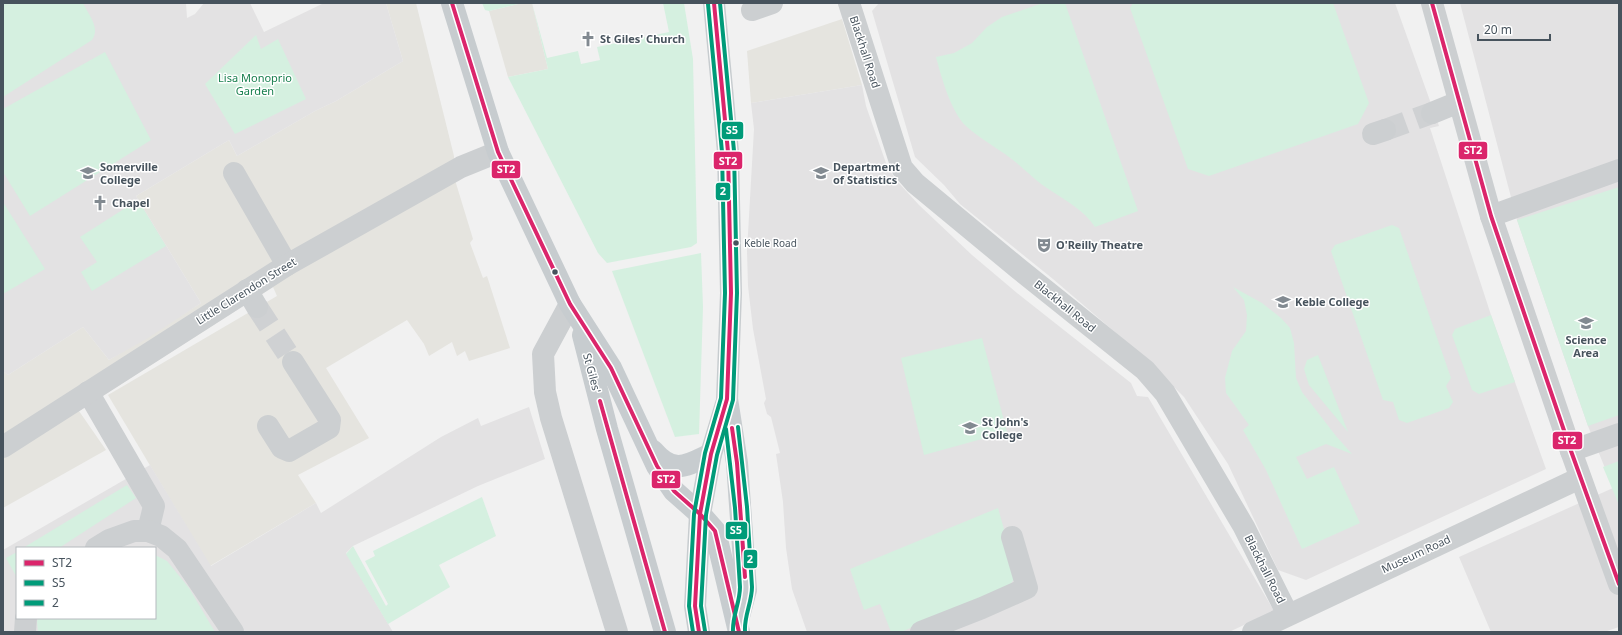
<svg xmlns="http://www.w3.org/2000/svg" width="1622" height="635" viewBox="0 0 1622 635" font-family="'Noto Sans',sans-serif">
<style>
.commercial{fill:#e5e4df}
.education{fill:#e3e2e3;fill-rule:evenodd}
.green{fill:#d5f0e0}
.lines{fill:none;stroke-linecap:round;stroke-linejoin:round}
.minor-tunnel{stroke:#cfd1d3;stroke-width:22;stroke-dasharray:22 11;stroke-linecap:butt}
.minor{stroke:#cccfd1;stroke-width:22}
.major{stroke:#c7cccf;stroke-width:22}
.bus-1-casing{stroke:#fff;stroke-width:7}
.bus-2-casing{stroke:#fff;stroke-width:7}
.bus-3-casing{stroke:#fff;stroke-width:7}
.bus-1{stroke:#db256b;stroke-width:4}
.bus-2{stroke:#009b79;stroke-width:4}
.bus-3{stroke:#009b79;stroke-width:4}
.bus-dot{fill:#47535d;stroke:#fff;stroke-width:1.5}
.labels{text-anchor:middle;stroke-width:3;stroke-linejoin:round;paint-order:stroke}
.bus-label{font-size:10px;fill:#47535d;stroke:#fff;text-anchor:start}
.poi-label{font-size:11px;font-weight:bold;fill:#47535d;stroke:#fff;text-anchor:start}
.street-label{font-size:11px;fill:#47535d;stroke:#fff}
.park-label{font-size:11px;fill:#177f4d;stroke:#fff}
.line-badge{stroke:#fff;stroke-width:1.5}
.badge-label{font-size:11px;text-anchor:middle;font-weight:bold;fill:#fff}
</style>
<rect width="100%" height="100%" fill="#f1f1f1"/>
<!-- commercial -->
<g class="commercial">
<path d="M386 3H416L454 156 455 180 473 239 470 243 483 278 487 276 510 348 469 361 465 351 457 356 452 342 429 356 424 344 407 320 326 368 369 438 298 475 316 503 210 566 108 395 277 296 273 287 79 411 106 450 3 508V371L8 375 83 327 109 360 201 303 136 196 229 140 237 156 315 111 336 101 403 61Z"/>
<path d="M522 3H532L548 69 508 77 489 11Z"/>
<path d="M842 19 862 85 751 103 747 51Z"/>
</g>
<!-- education -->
<g class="education">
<path d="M3 3H186L187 18 195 14 204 3H250L264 32 324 3H386L403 61 336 101 315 111 237 156 229 140 136 196 201 303 148 338 109 360 83 327 8 375 3 371Z"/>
<path d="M879 3H1395L1439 126 1430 128 1491 315 1546 469 1306 580 1278 570 1228 464 1184 397 1144 357 1053 279 960 204 944 185 915 157 872 11Z"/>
<path d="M1460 3H1619V627L1604 632H1491L1459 557 1613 488 1588 426 1517 220Z"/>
<path d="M862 85 866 106 887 166 896 180 919 205 972 255 1017 293 1131 383 1137 396 1148 397 1274 611 1229 632H807L792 589 786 548 783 502 776 454 780 453 771 417 767 414 764 403 766 399 753 329 748 286 747 251 754 129 751 103Z"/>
<path d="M529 407 545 459 478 486 353 546 346 553 393 632H3V550L150 465 211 566 316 503 321 513 441 437 478 418 481 426ZM17 548H155V618H17Z"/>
</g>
<!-- green -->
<g class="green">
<path d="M3 3H83C88 14 101 28 92 40L3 97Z"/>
<path d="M482 3H522L489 11 485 10Z"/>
<path d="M532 3 547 58 578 51 581 64 600 60 597 47 669 32 663 3H684L693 59 697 243 691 247 607 263 598 253 508 77 548 69Z"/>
<path d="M1043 3H1065L1138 211 1095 227C1084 210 1066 201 1050 190 1034 180 1021 165 1005 154 992 145 978 137 966 126 951 112 941 76 936 57L954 53 972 43 987 27 1002 17Z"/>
<path d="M1133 3H1333L1369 103 1358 124 1209 176 1188 169 1130 8Z"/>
<path d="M256 35 261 49 278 39 306 99 235 134 205 84Z"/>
<path d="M105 52 151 140 30 216 3 172V109Z"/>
<path d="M1619 187V415L1588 426 1517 220Z"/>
<path d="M138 200 166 246 92 291 81 272 97 262 80 237Z"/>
<path d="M3 202 45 269 3 294Z"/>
<path d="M1392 225 1399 228 1451 378 1446 386 1453 402 1449 408 1407 423 1399 420 1393 402 1383 400 1331 251 1335 245Z"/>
<path d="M701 253 703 307 699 434 675 437 612 271Z"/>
<path d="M1233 287 1262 303 1281 318 1290 328 1294 343 1296 378 1302 392 1336 436 1352 454 1326 444 1296 457 1307 479 1334 467 1360 523 1302 549 1266 470 1243 430 1249 425 1226 393 1225 378 1232 351 1246 331 1247 315 1244 300Z"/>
<path d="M1491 315 1515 382 1479 394 1472 390 1452 335 1455 329Z"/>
<path d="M982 338 1007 432 924 455 901 358Z"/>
<path d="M1318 355 1348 432 1309 385 1304 369 1307 360Z"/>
<path d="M1619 461V505L1603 467Z"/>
<path d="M127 485 136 498 59 548H23Z"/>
<path d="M482 497 496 536 439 565 450 587 388 624 346 554 353 546 386 606 388 604 365 561 375 556 373 551Z"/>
<path d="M998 508 1017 575 1009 586 901 632H891L880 604 864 610 850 569Z"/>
<path d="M17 552V575L16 576 6 558Z"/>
<path d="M155 555 167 561 189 588 215 632H38L37 622 38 618H155Z"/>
</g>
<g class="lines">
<!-- minor-tunnel -->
<g class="minor-tunnel">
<path d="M1385 130 1432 113"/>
<path d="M257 307 293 362"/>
</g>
<!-- minor -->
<g class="minor">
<path d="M849 3 902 168 915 183 1019 269 1145 370 1165 393 1244 527 1288 615"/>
<path d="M1432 3 1491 216 1571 451 1619 584"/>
<path d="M752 10 772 3"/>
<path d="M1432 113 1459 102"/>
<path d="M1373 134 1385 130"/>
<path d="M234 173 287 265"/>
<path d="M1491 216 1619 170"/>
<path d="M247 290 257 307"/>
<path d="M570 304 543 354 545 392 551 418 617 632"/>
<path d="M88 392 154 506 148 531"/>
<path d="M268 426 282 448 289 451 329 428 330 420 293 362"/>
<path d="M3 447 287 265 461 167 498 152"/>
<path d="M1571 451 1619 434"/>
<path d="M96 548 109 540 134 531H148L161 536 177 549 233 632"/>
<path d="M25 632 26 618"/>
<path d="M921 632 982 608 1027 588 1012 537"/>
<path d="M1253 632 1580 478"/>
</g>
<!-- major -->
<g class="major">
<path d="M452 3 498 152 570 304 611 368 657 466 674 491 700 514 715 531 739 632"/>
<path d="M714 3 728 152 731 293 727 399 737 463 746 590 738 620"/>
<path d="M583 335 607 429 665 632"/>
<path d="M653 451C674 475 686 466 711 454"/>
<path d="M699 632 695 606 700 514 711 454 726 404"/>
</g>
<!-- bus-1 casing -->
<g class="bus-1-casing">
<g id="bus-1">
<path d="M452 3 498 152 570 304 611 368 657 466 674 491 700 514 715 531 739 632"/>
<path d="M1432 3 1491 216 1571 451 1619 584"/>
<path d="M600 401 665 632"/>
<path d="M732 428 737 463 745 577"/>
<path d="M699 632 695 606 700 514 711 454 727 399 731 293 728 152 714 3"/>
</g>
</g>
<!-- bus-2 casing -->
<g class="bus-2-casing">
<g id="bus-2">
<path d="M726 429 735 508 740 587C740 603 732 616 733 632"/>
<path d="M705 631 701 606 706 515 717 455 733 400 737 293 734 151 720 3"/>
</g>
</g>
<!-- bus-3 casing -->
<g class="bus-3-casing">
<g id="bus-3">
<path d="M738 427 747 507 752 587C752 602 744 616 745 631"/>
<path d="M693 632 689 606 694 514 705 453 721 398 725 293 722 152 708 4"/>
</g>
</g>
<!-- bus-1 -->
<use href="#bus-1" class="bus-1"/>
<!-- bus-2 -->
<use href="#bus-2" class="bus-2"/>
<!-- bus-3 -->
<use href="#bus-3" class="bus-3"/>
</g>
<!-- icons -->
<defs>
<g id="church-bare" transform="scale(1.2)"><path d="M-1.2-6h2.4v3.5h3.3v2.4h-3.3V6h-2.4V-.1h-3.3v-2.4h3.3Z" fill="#828a91" stroke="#fff" stroke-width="2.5" paint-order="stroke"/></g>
<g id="university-bare" transform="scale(1.2)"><path d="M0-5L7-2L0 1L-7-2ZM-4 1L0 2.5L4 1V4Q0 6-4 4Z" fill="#828a91" stroke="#fff" stroke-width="2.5" paint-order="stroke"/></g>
<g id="theatre-bare" transform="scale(1.2)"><path d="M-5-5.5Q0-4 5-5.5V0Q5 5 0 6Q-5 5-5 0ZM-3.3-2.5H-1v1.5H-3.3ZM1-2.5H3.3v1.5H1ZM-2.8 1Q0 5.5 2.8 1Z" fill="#828a91" stroke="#fff" stroke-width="2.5" paint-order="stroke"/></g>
</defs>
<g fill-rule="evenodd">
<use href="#church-bare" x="588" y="39"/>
<use href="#university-bare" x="88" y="173"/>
<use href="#university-bare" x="821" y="173"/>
<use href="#church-bare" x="100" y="203"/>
<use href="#theatre-bare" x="1044" y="245"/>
<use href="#university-bare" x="1283" y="302"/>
<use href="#university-bare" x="1586" y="323"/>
<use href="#university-bare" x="970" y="428"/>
</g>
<!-- markers -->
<g class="bus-dot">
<circle cx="736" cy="243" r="3.5"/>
<circle cx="555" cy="272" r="3.5"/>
</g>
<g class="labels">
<!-- bus labels -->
<g class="bus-label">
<text x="744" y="247">Keble Road</text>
</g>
<!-- poi labels -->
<g class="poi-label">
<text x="600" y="43">St Giles' Church</text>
<text x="100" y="171">Somerville<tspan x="100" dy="13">College</tspan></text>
<text x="833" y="171">Department<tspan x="833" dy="13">of Statistics</tspan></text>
<text x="112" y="207">Chapel</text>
<text x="1056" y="249">O'Reilly Theatre</text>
<text x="1295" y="306">Keble College</text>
<text x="1586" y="344" text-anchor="middle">Science<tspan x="1586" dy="13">Area</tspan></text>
<text x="982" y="426">St John's<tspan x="982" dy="13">College</tspan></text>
</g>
<!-- street labels -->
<g class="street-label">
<text transform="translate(865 52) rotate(72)" y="4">Blackhall Road</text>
<text transform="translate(246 291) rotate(-32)" y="4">Little Clarendon Street</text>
<text transform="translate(1065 306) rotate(39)" y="4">Blackhall Road</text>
<text transform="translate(592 373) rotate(75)" y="4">St Giles'</text>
<text transform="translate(1416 554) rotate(-25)" y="4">Museum Road</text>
<text transform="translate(1265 569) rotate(63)" y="4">Blackhall Road</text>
</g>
<!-- park labels -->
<g class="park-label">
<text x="255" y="82">Lisa Monoprio<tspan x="255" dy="13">Garden</tspan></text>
</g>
</g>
<g class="line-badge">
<rect x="721" y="121" width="23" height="19" rx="4" fill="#009b79"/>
<rect x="1458" y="141" width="30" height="19" rx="4" fill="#db256b"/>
<rect x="713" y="151" width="30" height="19" rx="4" fill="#db256b"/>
<rect x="491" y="160" width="30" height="19" rx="4" fill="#db256b"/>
<rect x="715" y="182" width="16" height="19" rx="4" fill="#009b79"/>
<rect x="1552" y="431" width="31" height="19" rx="4" fill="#db256b"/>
<rect x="651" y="470" width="30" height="19" rx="4" fill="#db256b"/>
<rect x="725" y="521" width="23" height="19" rx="4" fill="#009b79"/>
<rect x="743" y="549" width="15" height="20" rx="4" fill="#009b79"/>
</g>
<g class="badge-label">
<text x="732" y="134">S5</text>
<text x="1473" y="154">ST2</text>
<text x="728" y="165">ST2</text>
<text x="506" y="173">ST2</text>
<text x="723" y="195">2</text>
<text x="1567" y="444">ST2</text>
<text x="666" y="483">ST2</text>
<text x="736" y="534">S5</text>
<text x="750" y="563">2</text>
</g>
<!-- border -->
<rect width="1622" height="635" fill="none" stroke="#47535d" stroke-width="8"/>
<!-- legend -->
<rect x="16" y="547" width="140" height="72" fill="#ffffff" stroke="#b5babe"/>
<rect x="24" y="560" width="20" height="6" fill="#db256b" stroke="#b5babe"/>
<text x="52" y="567" font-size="12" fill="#47535d">ST2</text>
<rect x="24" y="580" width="20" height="6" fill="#009b79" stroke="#b5babe"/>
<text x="52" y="587" font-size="12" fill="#47535d">S5</text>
<rect x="24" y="600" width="20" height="6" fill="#009b79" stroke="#b5babe"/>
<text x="52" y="607" font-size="12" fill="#47535d">2</text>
<!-- scale -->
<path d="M1478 34v6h72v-6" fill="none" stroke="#47535d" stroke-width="2"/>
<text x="1484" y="34" font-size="12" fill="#47535d" stroke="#ffffff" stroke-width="3" paint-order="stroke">20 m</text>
</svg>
